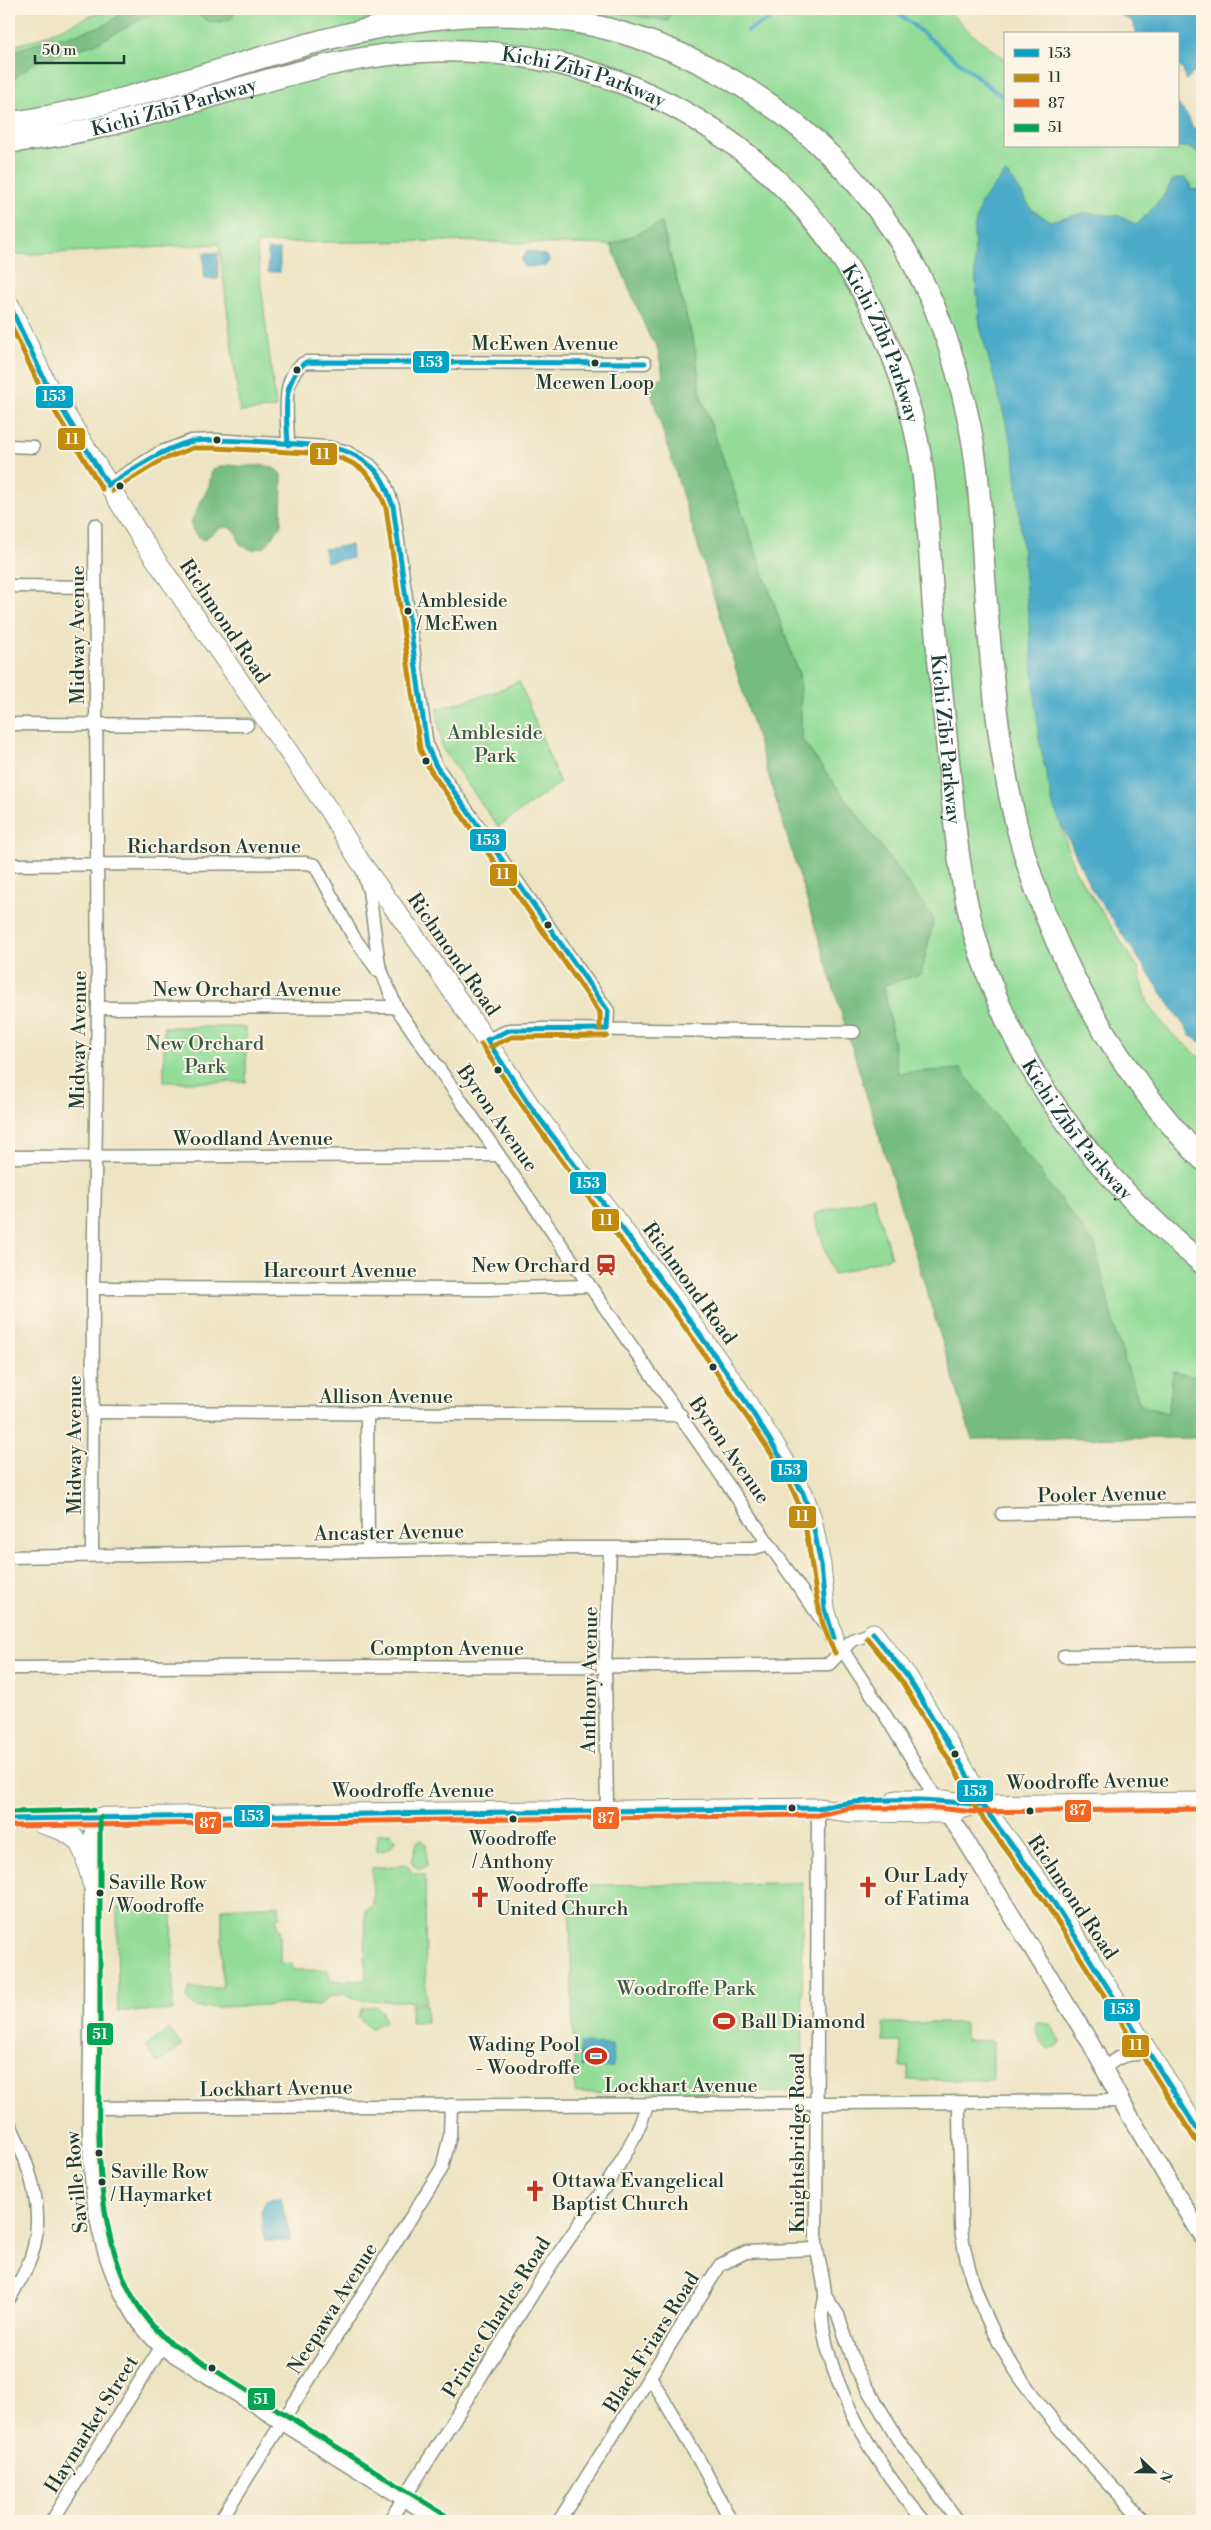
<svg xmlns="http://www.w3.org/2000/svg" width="1211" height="2530" viewBox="0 0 1211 2530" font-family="'Libre Bodoni',serif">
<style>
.green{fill:#92dc98;stroke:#588c66}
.forest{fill:#75bc80;stroke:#4a7c5a}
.water{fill:#49aac9;stroke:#34747e}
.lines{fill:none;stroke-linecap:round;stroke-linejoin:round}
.stream{stroke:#49aac9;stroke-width:4}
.minor-casing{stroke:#86907c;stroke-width:15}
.tertiary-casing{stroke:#86907c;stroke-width:19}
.secondary-casing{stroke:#86907c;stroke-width:21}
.trunk-casing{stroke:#86907c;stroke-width:24}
.minor{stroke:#fff;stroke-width:12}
.tertiary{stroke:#fff;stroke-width:16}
.secondary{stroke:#fff;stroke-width:19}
.trunk{stroke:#fff;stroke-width:21}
.bus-1-casing{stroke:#fcf5e5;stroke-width:9}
.bus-2-casing{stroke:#fcf5e5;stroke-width:9}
.bus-3-casing{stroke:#fcf5e5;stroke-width:9}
.bus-4-casing{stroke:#fcf5e5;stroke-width:9}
.bus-1{stroke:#02a4c6;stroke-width:5}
.bus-2{stroke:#c18c0d;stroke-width:5}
.bus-3{stroke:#f26522;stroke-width:5}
.bus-4{stroke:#00a651;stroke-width:5}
.bus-dot{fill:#1f3d34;stroke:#fcf5e5;stroke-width:2}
.labels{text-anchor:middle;stroke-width:4;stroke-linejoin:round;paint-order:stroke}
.bus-label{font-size:19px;fill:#1f3d34;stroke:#fcf5e5;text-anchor:start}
.street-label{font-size:20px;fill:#1f3d34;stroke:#fcf5e5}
.park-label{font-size:20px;fill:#365d48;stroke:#fcf5e5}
.poi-label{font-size:20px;fill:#1f3d34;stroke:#fcf5e5;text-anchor:start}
.line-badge{stroke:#fcf5e5;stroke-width:2}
.badge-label{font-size:14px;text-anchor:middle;font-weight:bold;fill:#fff}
</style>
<rect width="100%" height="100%" fill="#fcf5e5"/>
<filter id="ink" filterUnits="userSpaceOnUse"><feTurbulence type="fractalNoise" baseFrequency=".02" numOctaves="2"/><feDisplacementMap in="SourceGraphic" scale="10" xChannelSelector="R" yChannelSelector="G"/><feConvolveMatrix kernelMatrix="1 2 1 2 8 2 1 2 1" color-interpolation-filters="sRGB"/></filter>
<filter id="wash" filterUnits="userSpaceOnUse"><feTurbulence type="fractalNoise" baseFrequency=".0096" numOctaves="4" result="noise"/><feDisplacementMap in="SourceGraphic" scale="20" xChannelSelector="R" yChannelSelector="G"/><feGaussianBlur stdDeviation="1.12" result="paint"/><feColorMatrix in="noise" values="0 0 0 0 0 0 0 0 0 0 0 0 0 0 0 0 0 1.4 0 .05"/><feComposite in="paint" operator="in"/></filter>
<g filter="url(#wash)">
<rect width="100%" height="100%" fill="#ede4c3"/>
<!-- green -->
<g class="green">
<path d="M107 9H947L973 35 1005 59V146H1174L1191 148 1202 157V191L1190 189V182L1185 178 1173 180 1163 197 1137 225 1085 213 1050 221 1031 209 1013 180 1005 173 974 229 975 270 980 326 1012 429 1052 795 1074 869 1138 968 1148 1004 1171 1033 1202 1059V1424L1140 1405 1116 1335 898 1073 884 985 934 919 802 740 799 675 701 396 695 349 662 223 611 245 447 241 256 243 276 408 240 412 219 244 14 255 9 243V47L34 40Z"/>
<path d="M519 681 560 783 498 827 442 748 437 709 495 692Z"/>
<rect x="164" y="1027" width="82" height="55"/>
<path d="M873 1196 891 1257 833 1275 814 1214Z"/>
<path d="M391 1833 396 1840C392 1848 386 1850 377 1852V1834Z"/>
<path d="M421 1840 426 1843 427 1865 421 1869 416 1867 412 1862 417 1842Z"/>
<path d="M407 1865 412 1873 425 1875 426 2002 359 2000 344 1994 330 1996 318 2006 291 2004 197 2008 188 2000V1988H222V1908L279 1905 280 1916H277V1928L280 1929V1964L292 1963 293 1970H328L330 1981 366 1980 365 1909 373 1906 372 1868Z"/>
<path d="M802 1883 803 2084 793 2091 575 2093 569 1885Z"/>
<path d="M172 1907 173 2011H118L117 1908Z"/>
<path d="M411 2004H426L427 2022H411Z"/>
<path d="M376 2006 382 2012 386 2022 370 2028 358 2017 362 2008Z"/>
<path d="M884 2023H965V2040L993 2041V2080H908V2067H901V2042H884Z"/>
<path d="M1036 2023C1057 2023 1050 2027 1060 2041L1058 2046 1048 2049 1042 2043 1035 2027Z"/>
<path d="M170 2029 182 2046 158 2063 146 2046Z"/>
</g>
<!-- forest -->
<g class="forest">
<path d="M129 9H161L95 44 34 63 9 82V53L51 38 68 36 103 26Z"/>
<path d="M197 9H235L232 18C219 25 202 24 197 9Z"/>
<path d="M613 9H672L668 21 624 14Z"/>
<path d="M661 223 695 349 701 396 799 675 802 740 934 919 921 974 884 985 898 1073 961 1069 1095 1245 1116 1335 1140 1405 1168 1414 1173 1372 1202 1378V1438L972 1439 650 389 663 375 657 346 650 338 611 245Z"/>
<path d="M230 465C247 470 271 458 282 476L281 526 265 547 252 550 240 544 235 530C220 522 215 533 203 540 196 535 191 532 191 522L209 486 212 469Z"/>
</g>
<!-- water -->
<g class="water">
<path d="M1117 9H1202V69H1198L1186 80 1183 70 1177 65V34H1137L1132 21 1119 15Z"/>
<path d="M1177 103 1189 118 1192 127 1202 132V157L1191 148 1174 146H1177Z"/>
<path d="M1005 173 1013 180 1031 209 1050 221 1085 213 1119 216 1137 225 1163 197 1173 180 1185 178 1191 184 1190 189 1202 191V1043L1191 1036 1091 888 1053 806 1039 739 1014 453 980 326 975 270 974 229 981 202Z"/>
<rect x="268" y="250" width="12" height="22"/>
<path d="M527 250 547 256 549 261 545 266 525 267 521 260Z"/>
<rect x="204" y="253" width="14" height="26"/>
<path d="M351 545 352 558 326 562 324 549Z"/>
<path d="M580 2044 612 2045 613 2067H581Z"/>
<path d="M281 2198 291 2241H265L261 2213 266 2199Z"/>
</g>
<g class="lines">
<!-- stream -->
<g class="stream">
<path d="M893 9 1005 99"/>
<path d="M747 31 789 9"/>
</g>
</g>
</g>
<g filter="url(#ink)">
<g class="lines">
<!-- minor casing -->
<g class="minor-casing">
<g id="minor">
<path d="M288 445C288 419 279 375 306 362L645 363"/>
<path d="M9 446 33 447"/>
<path d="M108 485 159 453 191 441 214 440 326 447 345 451 370 465 384 481 393 506 427 746 436 766 608 1011 607 1029"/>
<path d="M9 586 95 587"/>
<path d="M9 724 247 725"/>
<path d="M9 865 306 863 315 865 353 936 378 971"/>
<path d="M363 872 369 891 379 965 396 1007 842 1649 882 1710 937 1800"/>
<path d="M98 1008 396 1007"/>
<path d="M487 1040 510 1030 544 1029 854 1032"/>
<path d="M9 1157 498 1155"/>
<path d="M93 1288 488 1289 588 1286"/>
<path d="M92 1412 681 1415"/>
<path d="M367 1415 368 1551"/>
<path d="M1002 1514 1202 1510"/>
<path d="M92 1555 93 1288 98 1008 95 525"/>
<path d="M9 1557 554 1548H754L768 1544"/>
<path d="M1064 1656 1202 1654"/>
<path d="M9 1668C282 1664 556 1669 829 1664L852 1640 873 1633"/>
<path d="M818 1808 816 2239C816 2258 825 2277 825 2296 825 2303 821 2311 822 2318 829 2388 879 2469 924 2521"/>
<path d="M607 1812 605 1668 610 1549"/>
<path d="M1105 2071C1113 2054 1134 2053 1150 2054"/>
<path d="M959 2103C959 2132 960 2161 961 2190 961 2205 960 2221 962 2236 982 2358 1064 2435 1144 2521"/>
<path d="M92 2108 1121 2101"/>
<path d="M9 2122C31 2169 50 2219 26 2269 22 2279 15 2289 9 2299"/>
<path d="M825 2296 838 2315 856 2368 897 2438 958 2521"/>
<path d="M651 2378 703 2467 731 2521"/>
<path d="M52 2521 162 2346"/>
<path d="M220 2521 442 2168 450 2136 451 2105"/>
<path d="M389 2521C444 2438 495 2352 549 2268 582 2217 628 2163 647 2106"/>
<path d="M559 2521 720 2265 746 2252 816 2249"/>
</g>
</g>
<!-- tertiary casing -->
<g class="tertiary-casing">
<g id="tertiary">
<path d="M941 1804 961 1833 1091 2044 1121 2101 1202 2236"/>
<path d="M93 1817C93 1889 92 1961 92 2033 92 2120 82 2216 124 2295 135 2315 145 2332 162 2346L441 2521"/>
</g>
</g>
<!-- secondary casing -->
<g class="secondary-casing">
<g id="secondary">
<path d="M9 304 45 381 143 541 330 812 359 860 423 948 531 1107 669 1291 732 1380 778 1450 803 1493 812 1519 821 1565 825 1609 834 1638"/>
<path d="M873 1633 907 1676 965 1771 982 1805 1051 1898 1202 2137"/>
<path d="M896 1800H945L975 1805 1202 1802"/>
<path d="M9 1819 351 1813 818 1808 849 1812 948 1813 975 1805"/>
<path d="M42 1824C84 1835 82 1845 92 1883"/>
</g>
</g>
<!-- trunk casing -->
<g class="trunk-casing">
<g id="trunk">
<path d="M9 123C176 100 329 14 500 15 667 16 825 113 909 256 937 304 955 358 967 413 979 464 981 518 984 570 990 649 995 729 1012 806 1041 937 1110 1063 1202 1159"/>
<path id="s1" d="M9 142C49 138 89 131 128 120 239 91 348 47 464 51 559 54 652 85 729 141 838 219 904 341 923 473 929 520 930 567 934 614 939 668 945 722 950 776 955 830 960 883 975 936 1014 1071 1095 1175 1202 1263"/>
</g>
</g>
<!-- minor -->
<use href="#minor" class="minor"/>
<!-- tertiary -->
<use href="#tertiary" class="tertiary"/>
<!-- secondary -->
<use href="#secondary" class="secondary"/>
<!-- trunk -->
<use href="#trunk" class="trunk"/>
<!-- bus-1 casing -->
<g class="bus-1-casing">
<g id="bus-1">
<path d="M9 304 45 381 108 485"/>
<path d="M288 445C287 416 280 381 306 362L645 363"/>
<path d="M108 485C134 469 159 451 189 442 206 437 327 444 345 451 353 454 362 459 368 464 383 474 387 491 393 506L427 746 436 766 608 1011 607 1029"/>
<path d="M487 1040 531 1107 669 1291 732 1380 803 1493 812 1519 821 1565 825 1609 834 1638"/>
<path d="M487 1040 510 1030 607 1029"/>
<path d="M873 1633 907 1676 965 1771 982 1805 1051 1898 1202 2137"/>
<path d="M9 1819 818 1808C871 1796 928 1799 982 1805"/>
</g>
</g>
<!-- bus-2 casing -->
<g class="bus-2-casing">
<g id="bus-2">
<path d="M9 321 39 385 102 489"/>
<path d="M112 491 162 460 193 448H214L325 454C361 462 373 474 386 508L420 749 430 770 600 1013V1029"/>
<path d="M481 1044C562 1170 660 1285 742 1410 758 1434 775 1458 789 1483 819 1537 805 1597 835 1653"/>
<path d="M490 1047 512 1037 607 1036"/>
<path d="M867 1638 901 1680 958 1775 976 1809 1045 1902 1196 2141"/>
</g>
</g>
<!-- bus-3 casing -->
<g class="bus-3-casing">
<path id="bus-3" d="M9 1826 818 1815 849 1808H937L975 1812 1202 1809"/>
</g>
<!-- bus-4 casing -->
<g class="bus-4-casing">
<g id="bus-4">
<path d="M9 1812 93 1810"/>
<path d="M100 1817C100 1888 100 1959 100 2030 99 2127 86 2268 167 2340L445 2515"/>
</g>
</g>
<!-- bus-1 -->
<use href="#bus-1" class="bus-1"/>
<!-- bus-2 -->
<use href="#bus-2" class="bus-2"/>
<!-- bus-3 -->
<use href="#bus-3" class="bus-3"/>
<!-- bus-4 -->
<use href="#bus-4" class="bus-4"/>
</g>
</g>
<!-- icons -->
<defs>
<g id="station-bare" transform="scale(1.725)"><path d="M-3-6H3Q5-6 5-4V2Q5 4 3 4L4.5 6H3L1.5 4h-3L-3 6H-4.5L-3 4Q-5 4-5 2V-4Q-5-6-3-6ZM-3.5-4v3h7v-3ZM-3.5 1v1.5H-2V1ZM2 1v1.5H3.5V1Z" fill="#c8321e" stroke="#fcf5e5" stroke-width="2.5" paint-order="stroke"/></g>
<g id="church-bare" transform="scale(1.725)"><path d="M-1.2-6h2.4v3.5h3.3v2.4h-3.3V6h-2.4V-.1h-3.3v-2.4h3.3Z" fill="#c8321e" stroke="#fcf5e5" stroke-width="2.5" paint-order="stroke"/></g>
<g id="stadium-bare" transform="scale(1.725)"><path d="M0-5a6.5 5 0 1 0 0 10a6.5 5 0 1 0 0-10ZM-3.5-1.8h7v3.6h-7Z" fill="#c8321e" stroke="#fcf5e5" stroke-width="2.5" paint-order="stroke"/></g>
</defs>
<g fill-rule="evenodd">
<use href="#station-bare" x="606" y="1265"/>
<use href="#church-bare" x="868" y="1887"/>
<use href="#church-bare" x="480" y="1897"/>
<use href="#stadium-bare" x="724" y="2021"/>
<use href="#stadium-bare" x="596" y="2056"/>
<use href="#church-bare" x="535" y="2191"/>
</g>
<!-- markers -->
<g class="bus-dot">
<circle cx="595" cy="363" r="4.5"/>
<circle cx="297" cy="370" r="4.5"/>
<circle cx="217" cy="440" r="4.5"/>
<circle cx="120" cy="486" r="4.5"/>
<circle cx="408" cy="611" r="4.5"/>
<circle cx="426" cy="761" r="4.5"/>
<circle cx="548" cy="925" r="4.5"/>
<circle cx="498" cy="1070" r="4.5"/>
<circle cx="713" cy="1367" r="4.5"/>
<circle cx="955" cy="1754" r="4.5"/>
<circle cx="792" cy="1808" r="4.5"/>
<circle cx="1030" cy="1811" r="4.5"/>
<circle cx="513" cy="1819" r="4.5"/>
<circle cx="100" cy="1893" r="4.5"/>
<circle cx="99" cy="2153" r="4.5"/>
<circle cx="102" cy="2182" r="4.5"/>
<circle cx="212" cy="2368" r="4.5"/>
</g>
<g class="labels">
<!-- bus labels -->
<g class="bus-label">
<text x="595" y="389" text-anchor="middle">Mcewen Loop</text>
<text x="417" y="607">Ambleside<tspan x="417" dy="23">/ McEwen</tspan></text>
<text x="513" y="1845" text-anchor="middle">Woodroffe<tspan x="513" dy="23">/ Anthony</tspan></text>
<text x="109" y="1889">Saville Row<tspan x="109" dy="23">/ Woodroffe</tspan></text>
<text x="111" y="2178">Saville Row<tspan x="111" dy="23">/ Haymarket</tspan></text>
</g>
<!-- street labels -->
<g class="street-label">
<text dy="7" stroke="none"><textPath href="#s1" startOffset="589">Kichi Zībī Parkway</textPath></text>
<text dy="7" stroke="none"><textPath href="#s1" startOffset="169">Kichi Zībī Parkway</textPath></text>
<text x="545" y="350">McEwen Avenue</text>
<text dy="7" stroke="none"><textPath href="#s1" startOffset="1008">Kichi Zībī Parkway</textPath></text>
<text transform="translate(225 621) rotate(56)" y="7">Richmond Road</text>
<text transform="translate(77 635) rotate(-90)" y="7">Midway Avenue</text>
<text dy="7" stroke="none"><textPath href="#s1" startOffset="1412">Kichi Zībī Parkway</textPath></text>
<text x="214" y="853">Richardson Avenue</text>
<text transform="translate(454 954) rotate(55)" y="7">Richmond Road</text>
<text x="247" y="996">New Orchard Avenue</text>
<text transform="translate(78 1040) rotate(-89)" y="7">Midway Avenue</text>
<text transform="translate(498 1118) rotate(55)" y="7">Byron Avenue</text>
<text dy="7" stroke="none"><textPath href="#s1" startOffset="1832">Kichi Zībī Parkway</textPath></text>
<text x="253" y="1145">Woodland Avenue</text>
<text x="340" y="1277">Harcourt Avenue</text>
<text transform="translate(690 1283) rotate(54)" y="7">Richmond Road</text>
<text x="386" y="1403">Allison Avenue</text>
<text transform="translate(74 1445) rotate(-90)" y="7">Midway Avenue</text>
<text transform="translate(730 1450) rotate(55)" y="7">Byron Avenue</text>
<text transform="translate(1102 1494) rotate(-1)" y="7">Pooler Avenue</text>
<text transform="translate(389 1532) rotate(-1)" y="7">Ancaster Avenue</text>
<text x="447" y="1655">Compton Avenue</text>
<text transform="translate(589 1680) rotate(-89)" y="7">Anthony Avenue</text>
<text transform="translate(1088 1781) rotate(-1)" y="7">Woodroffe Avenue</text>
<text x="413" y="1797">Woodroffe Avenue</text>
<text transform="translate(1073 1897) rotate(56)" y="7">Richmond Road</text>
<text x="681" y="2092">Lockhart Avenue</text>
<text transform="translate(276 2088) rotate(-1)" y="7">Lockhart Avenue</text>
<text transform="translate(797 2143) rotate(-90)" y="7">Knightsbridge Road</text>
<text transform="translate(76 2182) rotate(-95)" y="7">Saville Row</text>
<text transform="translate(332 2308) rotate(-58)" y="7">Neepawa Avenue</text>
<text transform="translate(496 2317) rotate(-58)" y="7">Prince Charles Road</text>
<text transform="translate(651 2342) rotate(-58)" y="7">Black Friars Road</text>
<text transform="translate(91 2424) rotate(-58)" y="7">Haymarket Street</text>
</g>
<!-- park labels -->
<g class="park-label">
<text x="495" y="739">Ambleside<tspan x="495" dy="23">Park</tspan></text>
<text x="205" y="1050">New Orchard<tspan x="205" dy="23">Park</tspan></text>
<text x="686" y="1995">Woodroffe Park</text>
</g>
<!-- poi labels -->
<g class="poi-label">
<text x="590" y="1272" text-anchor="end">New Orchard</text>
<text x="884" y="1882">Our Lady<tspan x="884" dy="23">of Fatima</tspan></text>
<text x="496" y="1892">Woodroffe<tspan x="496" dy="23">United Church</tspan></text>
<text x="741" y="2028">Ball Diamond</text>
<text x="580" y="2051" text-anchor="end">Wading Pool<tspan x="580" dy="23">- Woodroffe</tspan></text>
<text x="552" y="2187">Ottawa Evangelical<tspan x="552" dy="23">Baptist Church</tspan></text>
</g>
</g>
<g class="line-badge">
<rect x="412" y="350" width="38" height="24" rx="5" fill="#02a4c6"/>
<rect x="35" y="385" width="39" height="24" rx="5" fill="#02a4c6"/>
<rect x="57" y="427" width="29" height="24" rx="5" fill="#c18c0d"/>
<rect x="309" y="442" width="29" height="24" rx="5" fill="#c18c0d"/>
<rect x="469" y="828" width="38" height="24" rx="5" fill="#02a4c6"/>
<rect x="489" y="863" width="29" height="24" rx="5" fill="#c18c0d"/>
<rect x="569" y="1171" width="38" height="24" rx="5" fill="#02a4c6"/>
<rect x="591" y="1208" width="29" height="24" rx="5" fill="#c18c0d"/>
<rect x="770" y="1459" width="38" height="24" rx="5" fill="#02a4c6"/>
<rect x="788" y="1505" width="29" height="24" rx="5" fill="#c18c0d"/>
<rect x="956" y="1779" width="38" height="24" rx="5" fill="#02a4c6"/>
<rect x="1064" y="1799" width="28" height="24" rx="5" fill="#f26522"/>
<rect x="233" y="1804" width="38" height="24" rx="5" fill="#02a4c6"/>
<rect x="592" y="1806" width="28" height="24" rx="5" fill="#f26522"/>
<rect x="194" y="1811" width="28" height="24" rx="5" fill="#f26522"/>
<rect x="1103" y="1998" width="38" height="24" rx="5" fill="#02a4c6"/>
<rect x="86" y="2022" width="28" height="24" rx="5" fill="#00a651"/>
<rect x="1121" y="2034" width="29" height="24" rx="5" fill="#c18c0d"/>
<rect x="247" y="2387" width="29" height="24" rx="5" fill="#00a651"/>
</g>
<g class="badge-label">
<text x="431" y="367">153</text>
<text x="54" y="401">153</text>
<text x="72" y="444">11</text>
<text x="323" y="459">11</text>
<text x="488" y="845">153</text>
<text x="503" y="879">11</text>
<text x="588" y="1188">153</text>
<text x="606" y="1225">11</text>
<text x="789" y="1475">153</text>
<text x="802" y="1521">11</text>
<text x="975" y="1796">153</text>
<text x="1078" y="1815">87</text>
<text x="252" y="1821">153</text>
<text x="606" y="1823">87</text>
<text x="208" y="1828">87</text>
<text x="1122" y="2014">153</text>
<text x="100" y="2039">51</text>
<text x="1136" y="2050">11</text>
<text x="261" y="2404">51</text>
</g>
<!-- margin -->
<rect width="1211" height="2530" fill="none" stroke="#fcf5e5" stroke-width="30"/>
<!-- legend -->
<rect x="1004" y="32" width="175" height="115" fill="#fcf5e5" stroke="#a4ab9e"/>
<rect x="1014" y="49" width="25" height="8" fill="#02a4c6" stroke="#a4ab9e"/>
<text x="1048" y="58" font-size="15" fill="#1f3d34">153</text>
<rect x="1014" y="74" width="25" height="8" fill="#c18c0d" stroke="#a4ab9e"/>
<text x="1048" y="82" font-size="15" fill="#1f3d34">11</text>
<rect x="1014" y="99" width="25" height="8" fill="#f26522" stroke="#a4ab9e"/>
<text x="1048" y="108" font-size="15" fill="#1f3d34">87</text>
<rect x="1014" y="124" width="25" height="8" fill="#00a651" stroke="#a4ab9e"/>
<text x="1048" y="132" font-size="15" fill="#1f3d34">51</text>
<!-- north arrow -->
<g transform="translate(1154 2472) rotate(112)" stroke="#fcf5e5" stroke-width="4" paint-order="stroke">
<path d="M0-4L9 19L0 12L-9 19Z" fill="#1f3d34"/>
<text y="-8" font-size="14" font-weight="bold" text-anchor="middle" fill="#1f3d34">N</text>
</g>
<!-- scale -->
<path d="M35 55v8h89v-8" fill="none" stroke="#1f3d34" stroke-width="2.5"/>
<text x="42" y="55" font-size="15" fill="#1f3d34" stroke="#fcf5e5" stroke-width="4" paint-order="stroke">50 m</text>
</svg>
